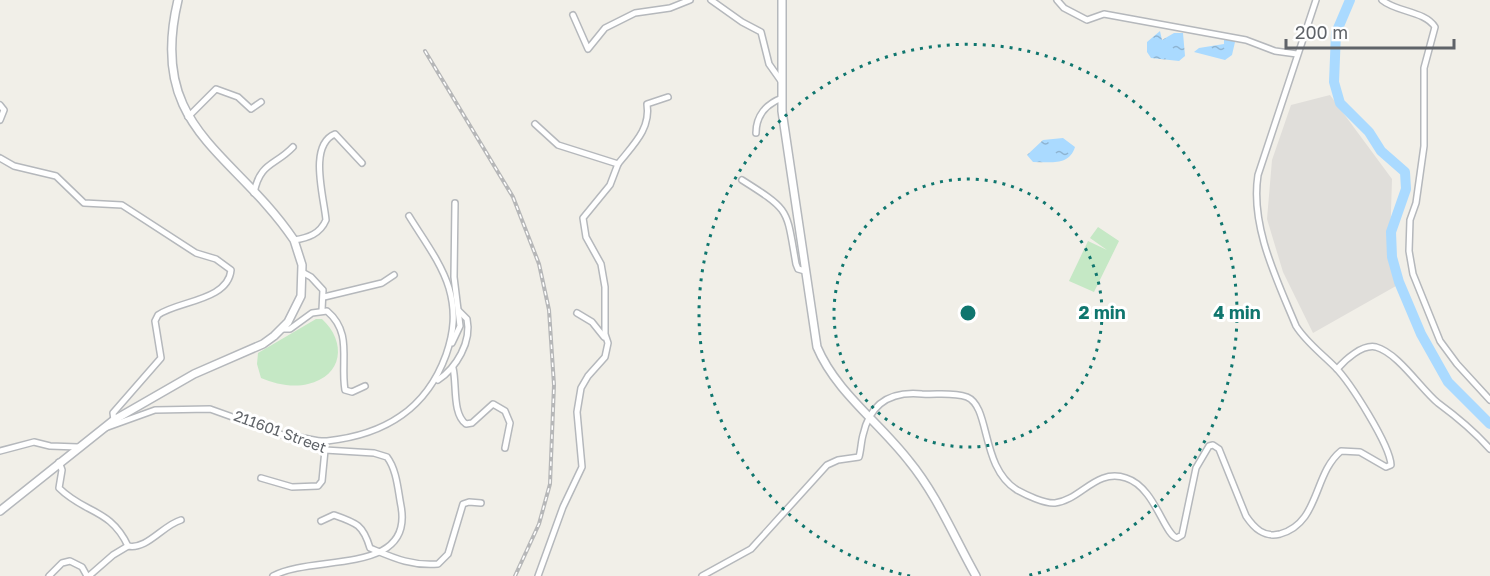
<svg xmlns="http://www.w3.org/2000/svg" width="1490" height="576" viewBox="0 0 1490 576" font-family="'Golos Text',sans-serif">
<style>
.industrial{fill:#e0deda}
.pitch{fill:#c5e8c5}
.water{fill:url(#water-ripples)}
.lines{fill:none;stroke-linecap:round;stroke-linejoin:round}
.river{stroke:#aadaff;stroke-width:10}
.minor-casing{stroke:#b5b8bc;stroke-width:8}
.tertiary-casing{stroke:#b5b8bc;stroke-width:10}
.minor{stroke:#fff;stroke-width:5}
.tertiary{stroke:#fff;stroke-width:7}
.rail-casing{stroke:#b6b7b8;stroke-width:4}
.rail{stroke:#fff;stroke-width:1.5;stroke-dasharray:4.5;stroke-linecap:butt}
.ring{fill:none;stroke:#0f766e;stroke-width:3;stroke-dasharray:3 6}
.labels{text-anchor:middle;stroke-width:6;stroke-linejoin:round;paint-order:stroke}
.street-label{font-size:15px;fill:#5f6368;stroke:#fff}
.centre{fill:#0f766e;stroke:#fff;stroke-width:3}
.ring-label{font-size:18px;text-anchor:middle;font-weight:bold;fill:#0f766e;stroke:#fff;stroke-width:6;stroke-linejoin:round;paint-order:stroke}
</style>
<defs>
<pattern id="water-ripples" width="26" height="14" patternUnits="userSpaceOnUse" patternTransform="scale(1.5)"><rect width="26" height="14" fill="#aadaff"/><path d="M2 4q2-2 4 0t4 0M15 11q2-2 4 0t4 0" fill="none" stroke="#8eb4d2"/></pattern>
</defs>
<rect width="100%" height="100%" fill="#f1efe8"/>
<!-- industrial -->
<path class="industrial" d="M1330 95 1392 179 1390 244 1396 286 1313 333 1283 272 1267 219 1272 160 1291 105Z"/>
<!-- pitch -->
<g class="pitch">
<path d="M1098 227 1119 241 1094 292 1069 281 1088 241 1107 250 1090 238Z"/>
<path d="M316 319H322C347 342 343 376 308 384 293 388 275 384 261 378L257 364 258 353Z"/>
</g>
<!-- water -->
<g class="water">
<path d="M1160 31 1162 40 1174 33H1183L1185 56 1179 61 1151 58 1147 52V42Z"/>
<path d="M1230 38 1235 42 1232 55 1225 60 1194 52 1199 48 1224 44V39Z"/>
<path d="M1063 138 1075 147C1069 166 1051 162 1033 162L1027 155 1043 140Z"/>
</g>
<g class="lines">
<!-- river -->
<path class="river" d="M1350 0 1336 33 1334 82 1340 103 1369 132 1381 151 1405 172 1406 189 1391 232 1392 257 1399 282 1421 334 1448 382 1490 424"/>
<!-- minor casing -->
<g class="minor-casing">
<g id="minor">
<path d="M711 0 742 22 761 32 769 64 781 81"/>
<path d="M1057 0 1064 8 1087 20 1104 14 1246 40 1275 51 1297 54"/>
<path d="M1382 0C1396 12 1425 11 1435 27L1424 68V146L1416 203 1410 220 1409 251 1413 274 1440 341 1457 364 1490 400"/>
<path d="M573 15 588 49 605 28 635 13 670 8 690 0"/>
<path d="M0 105 4 110 0 120"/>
<path d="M188 117 216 89 238 97 251 109 261 102"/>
<path d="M535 124 558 145 618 164 610 185 583 218 586 237 601 264 605 287V334L608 343 605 357 588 376 581 388 577 412 582 467 563 507 538 576"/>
<path d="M756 133C756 116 766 104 782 98"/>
<path d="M0 158 14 166 56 176 84 203 122 205 196 253 216 259 231 270C228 301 177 301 158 315L155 321 161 358 113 413 114 420"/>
<path d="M618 164C633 145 651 129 647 104L668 97"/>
<path d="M742 180C791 211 786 208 796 264L798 269 805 271"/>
<path d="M254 193C260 162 275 166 293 147"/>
<path d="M294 240C308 238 320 234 326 220 324 197 308 145 335 134L362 163"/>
<path d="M302 272 311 277 323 290 322 310"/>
<path d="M324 297 382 283 394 275"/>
<path d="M577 313 592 322 604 337"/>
<path d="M282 329H290L312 313 327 311C353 333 340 361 345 390L352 392 365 386"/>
<path d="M452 343 460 326 454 277 455 203"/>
<path d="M453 368C457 384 452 414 466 424L472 423 493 404 505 411 510 423 505 448"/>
<path d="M1337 369C1345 360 1362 344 1376 347 1398 353 1421 389 1438 403 1457 417 1474 431 1490 449"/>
<path d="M438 380C456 368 472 342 467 319L459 311"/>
<path d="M105 428 155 410 210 409 325 450 374 453 387 457C397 470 398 491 401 506 414 576 313 554 273 576"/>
<path d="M295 437C306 437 316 442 327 441 384 435 426 410 446 355 454 332 456 312 449 288 441 262 423 239 409 216"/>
<path d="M0 451 34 442 50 446 78 447"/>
<path d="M59 462 62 470 59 488C85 514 110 508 128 546 147 550 163 525 181 520"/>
<path d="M261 478 292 487 318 486 322 481 325 450"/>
<path d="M321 521 334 515C357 523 363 525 370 548 394 558 411 566 438 564L448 554 463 504 469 502 481 503"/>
<path d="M49 576 62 563 70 561 82 567 87 576"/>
<path d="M89 576 113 555 128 546"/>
<path d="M702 576 751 549 827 465 838 460 859 457C861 450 861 442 863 435 870 403 891 391 922 394 937 395 952 392 967 397 991 407 980 467 1017 490 1026 495 1045 504 1055 503 1081 500 1096 468 1126 478 1155 487 1164 535 1177 538L1182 535 1196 468 1209 446 1213 445 1219 449 1246 516C1254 528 1264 538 1280 534 1320 523 1313 474 1341 451L1360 452 1386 467 1391 465C1390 445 1350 382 1335 367 1321 353 1306 342 1296 326 1277 280 1250 226 1258 175L1316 0"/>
</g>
</g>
<!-- tertiary casing -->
<g class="tertiary-casing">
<g id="tertiary">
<path d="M782 0V111L817 347C836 392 879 422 909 461 937 495 954 537 976 576"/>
<path d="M0 511 114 420 194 374 263 344 274 336 288 322 301 296 302 265 294 240C234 151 147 129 178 0"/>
</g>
</g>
<!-- minor -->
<use href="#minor" class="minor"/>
<!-- tertiary -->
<use href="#tertiary" class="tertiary"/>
<!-- rail casing -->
<g class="rail-casing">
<path id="rail" d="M425 51 513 197 539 264 549 310 554 385 550 484 539 524 515 576"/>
</g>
<!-- rail -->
<use href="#rail" class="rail"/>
</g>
<!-- distance rings -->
<g class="ring">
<circle cx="968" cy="313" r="134"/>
<path d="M910 576A269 269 0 1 1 1026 576"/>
</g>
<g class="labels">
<!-- street labels -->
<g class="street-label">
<text transform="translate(280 432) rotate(20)" y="5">211601 Street</text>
</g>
</g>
<circle cx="968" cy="313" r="9" class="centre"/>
<g class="ring-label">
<text x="1102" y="319">2 min</text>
<text x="1237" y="319">4 min</text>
</g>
<!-- scale -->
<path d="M1286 39v9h168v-9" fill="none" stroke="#5f6368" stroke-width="3"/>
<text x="1295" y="39" font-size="18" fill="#5f6368" stroke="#ffffff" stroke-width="4.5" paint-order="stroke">200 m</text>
</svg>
